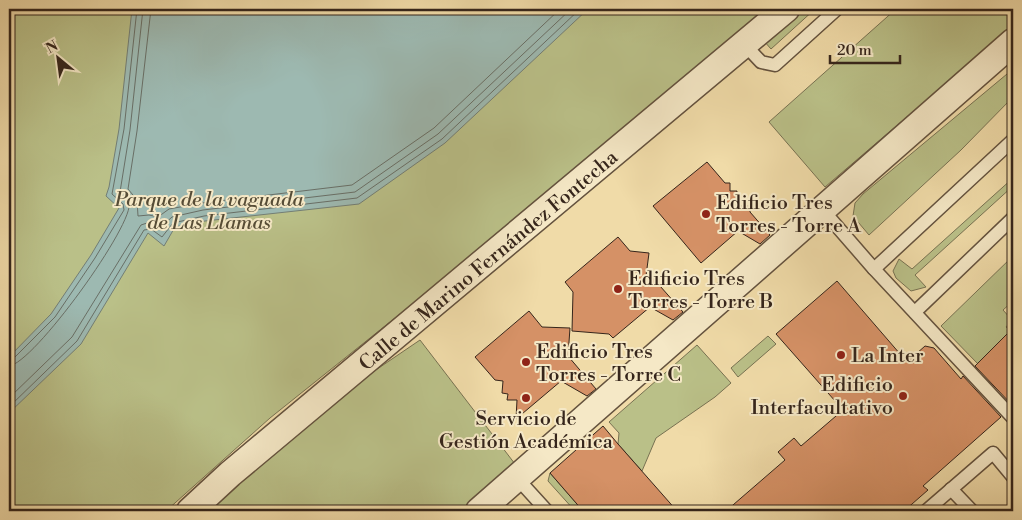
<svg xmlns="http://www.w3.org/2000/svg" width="1022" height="520" viewBox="0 0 1022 520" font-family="'Libre Bodoni',serif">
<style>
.green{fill:#bac088;stroke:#787252}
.water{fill:#9db9b1;stroke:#737e75}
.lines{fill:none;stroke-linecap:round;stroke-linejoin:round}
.shore{stroke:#696f66;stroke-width:1}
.building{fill:#d59166;stroke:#35251b}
.service-casing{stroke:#64523e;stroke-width:15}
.minor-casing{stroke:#64523e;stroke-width:29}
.service{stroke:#f5e8c6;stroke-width:12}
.minor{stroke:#f5e8c6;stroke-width:26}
.poi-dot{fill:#8f2418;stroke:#f5e8c6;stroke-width:2}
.labels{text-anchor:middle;stroke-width:4;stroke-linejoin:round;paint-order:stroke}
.park-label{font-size:20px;font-style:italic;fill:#564c36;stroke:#f5e8c6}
.poi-label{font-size:20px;fill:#35251b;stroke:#f5e8c6;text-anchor:start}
.street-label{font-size:20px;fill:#35251b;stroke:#f5e8c6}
</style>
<rect width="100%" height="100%" fill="#f0dba8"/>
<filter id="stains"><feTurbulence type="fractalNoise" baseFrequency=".004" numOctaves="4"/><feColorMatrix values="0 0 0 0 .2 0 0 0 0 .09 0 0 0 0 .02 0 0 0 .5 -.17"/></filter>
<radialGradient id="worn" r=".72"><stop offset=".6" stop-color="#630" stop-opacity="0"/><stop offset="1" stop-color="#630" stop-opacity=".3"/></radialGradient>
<!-- green -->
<g class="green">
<path d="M9 9H766L445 278 270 418 166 511H9Z"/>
<path d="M800 9H815L771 49 764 41Z"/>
<path d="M896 9H1013V26L825 187 769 122Z"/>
<path d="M1013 69V97L961 150 869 235 853 216 855 203 863 194Z"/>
<path d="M1013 178V186L915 275 926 287 911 291 896 278 893 271 899 259 912 269Z"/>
<path d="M1013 256V301L1003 310 1012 320 1006 327 1010 331 978 364 941 326Z"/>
<path d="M768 336 776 344 738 377 731 368Z"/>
<path d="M420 340 515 464 462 511H204L336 397Z"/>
<path d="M697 345 731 383 715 397 656 438 642 471 618 444 619 433 609 422Z"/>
<path d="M550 473 583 511H575L548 481Z"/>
</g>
<!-- water -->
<path class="water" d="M132 9H588L445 143 359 204 205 221 175 227 164 246 148 233 81 344 9 413V357L51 314 91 255 119 208 106 196 109 187 119 129Z"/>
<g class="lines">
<!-- shore -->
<g class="shore">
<path d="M151 9 137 131 128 189 137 200 138 216 149 215 158 217 169 209 202 203 352 185 434 128 560 9"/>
<path d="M9 360 14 358 55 317 95 258 124 210 123 204 112 194 124 129 137 9"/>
<path d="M9 366C33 365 136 222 129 202L120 192 130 130 143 9"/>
<path d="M9 398 72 337 141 225 150 222 160 228 172 217 203 210 355 192 438 134 571 9"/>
<path d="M9 407 77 341 144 230 151 229 162 237 173 223 204 216 357 198 442 139 580 9"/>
</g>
</g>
<!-- building -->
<g class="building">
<path d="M707 162 725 183H730V191H737L735 206H750V212L770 235 760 244 738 231 701 263 653 206Z"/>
<path d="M618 237 630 251 649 253 646 276 658 277 657 286H660L683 312 673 320 650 307 613 338 609 334 572 331 573 292 565 282Z"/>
<path d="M837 281 907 362 925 346 934 348 961 379 963 376 1001 417 923 486 928 490 904 511H726L785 460 778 452 794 438 801 446 843 410 776 334Z"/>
<path d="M529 311 542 327 570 328 568 356 596 389 587 396 561 381 516 419 517 400H507L508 394 502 393 503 381 495 380 475 357Z"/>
<path d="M1013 328V406L975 366Z"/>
<path d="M603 426 618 444 677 511H583L550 473Z"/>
</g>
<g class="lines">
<!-- service casing -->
<g class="service-casing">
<g id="service">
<path d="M745 45 761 62 775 65 837 9"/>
<path d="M821 208 874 269 1013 418"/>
<path d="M874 269 1013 140"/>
<path d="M915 312 1013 218"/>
<path d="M516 477 547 511"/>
<path d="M951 489 972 511"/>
<path d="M926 511 993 453 1013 477"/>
</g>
</g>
<!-- minor casing -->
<g class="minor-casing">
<g id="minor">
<path d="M190 511 230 474 786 9"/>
<path d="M479 511 1013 42"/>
</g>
</g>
<!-- service -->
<use href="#service" class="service"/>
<!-- minor -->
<use href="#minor" class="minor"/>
</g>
<!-- markers -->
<g class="poi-dot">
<circle cx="706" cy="214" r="5"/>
<circle cx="618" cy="289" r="5"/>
<circle cx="841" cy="355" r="5"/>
<circle cx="526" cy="362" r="5"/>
<circle cx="903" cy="396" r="5"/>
<circle cx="526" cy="398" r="5"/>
</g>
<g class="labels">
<!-- park labels -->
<g class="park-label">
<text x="209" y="206">Parque de la vaguada<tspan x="209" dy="23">de Las Llamas</tspan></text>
</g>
<!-- poi labels -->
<g class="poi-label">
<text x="716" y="209">Edificio Tres<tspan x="716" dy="23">Torres - Torre A</tspan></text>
<text x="628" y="285">Edificio Tres<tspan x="628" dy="23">Torres - Torre B</tspan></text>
<text x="536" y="358">Edificio Tres<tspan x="536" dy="23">Torres - Torre C</tspan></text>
<text x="851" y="362">La Inter</text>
<text x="893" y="391" text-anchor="end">Edificio<tspan x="893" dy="23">Interfacultativo</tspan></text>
<text x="526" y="425" text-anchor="middle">Servicio de<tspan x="526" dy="23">Gestión Académica</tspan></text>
</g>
<!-- street labels -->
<g class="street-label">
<text transform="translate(488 260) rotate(-40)" y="7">Calle de Marino Fernández Fontecha</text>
</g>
</g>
<!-- margin -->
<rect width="1022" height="520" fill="none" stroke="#f0dba8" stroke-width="30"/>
<rect x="10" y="10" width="1002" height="500" fill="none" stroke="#35251b" stroke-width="2.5"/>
<rect x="15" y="15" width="992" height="490" fill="none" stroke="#35251b"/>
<!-- north arrow -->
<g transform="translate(58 58) rotate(331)" stroke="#f5e8c6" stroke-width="4" paint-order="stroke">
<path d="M0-4L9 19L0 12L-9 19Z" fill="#35251b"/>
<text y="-8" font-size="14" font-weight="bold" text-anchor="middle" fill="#35251b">N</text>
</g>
<!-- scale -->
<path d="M830 55v8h70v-8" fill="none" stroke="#35251b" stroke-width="2.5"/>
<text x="837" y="55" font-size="15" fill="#35251b" stroke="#f5e8c6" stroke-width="4" paint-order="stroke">20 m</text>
<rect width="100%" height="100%" filter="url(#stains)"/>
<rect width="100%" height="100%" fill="url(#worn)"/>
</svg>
